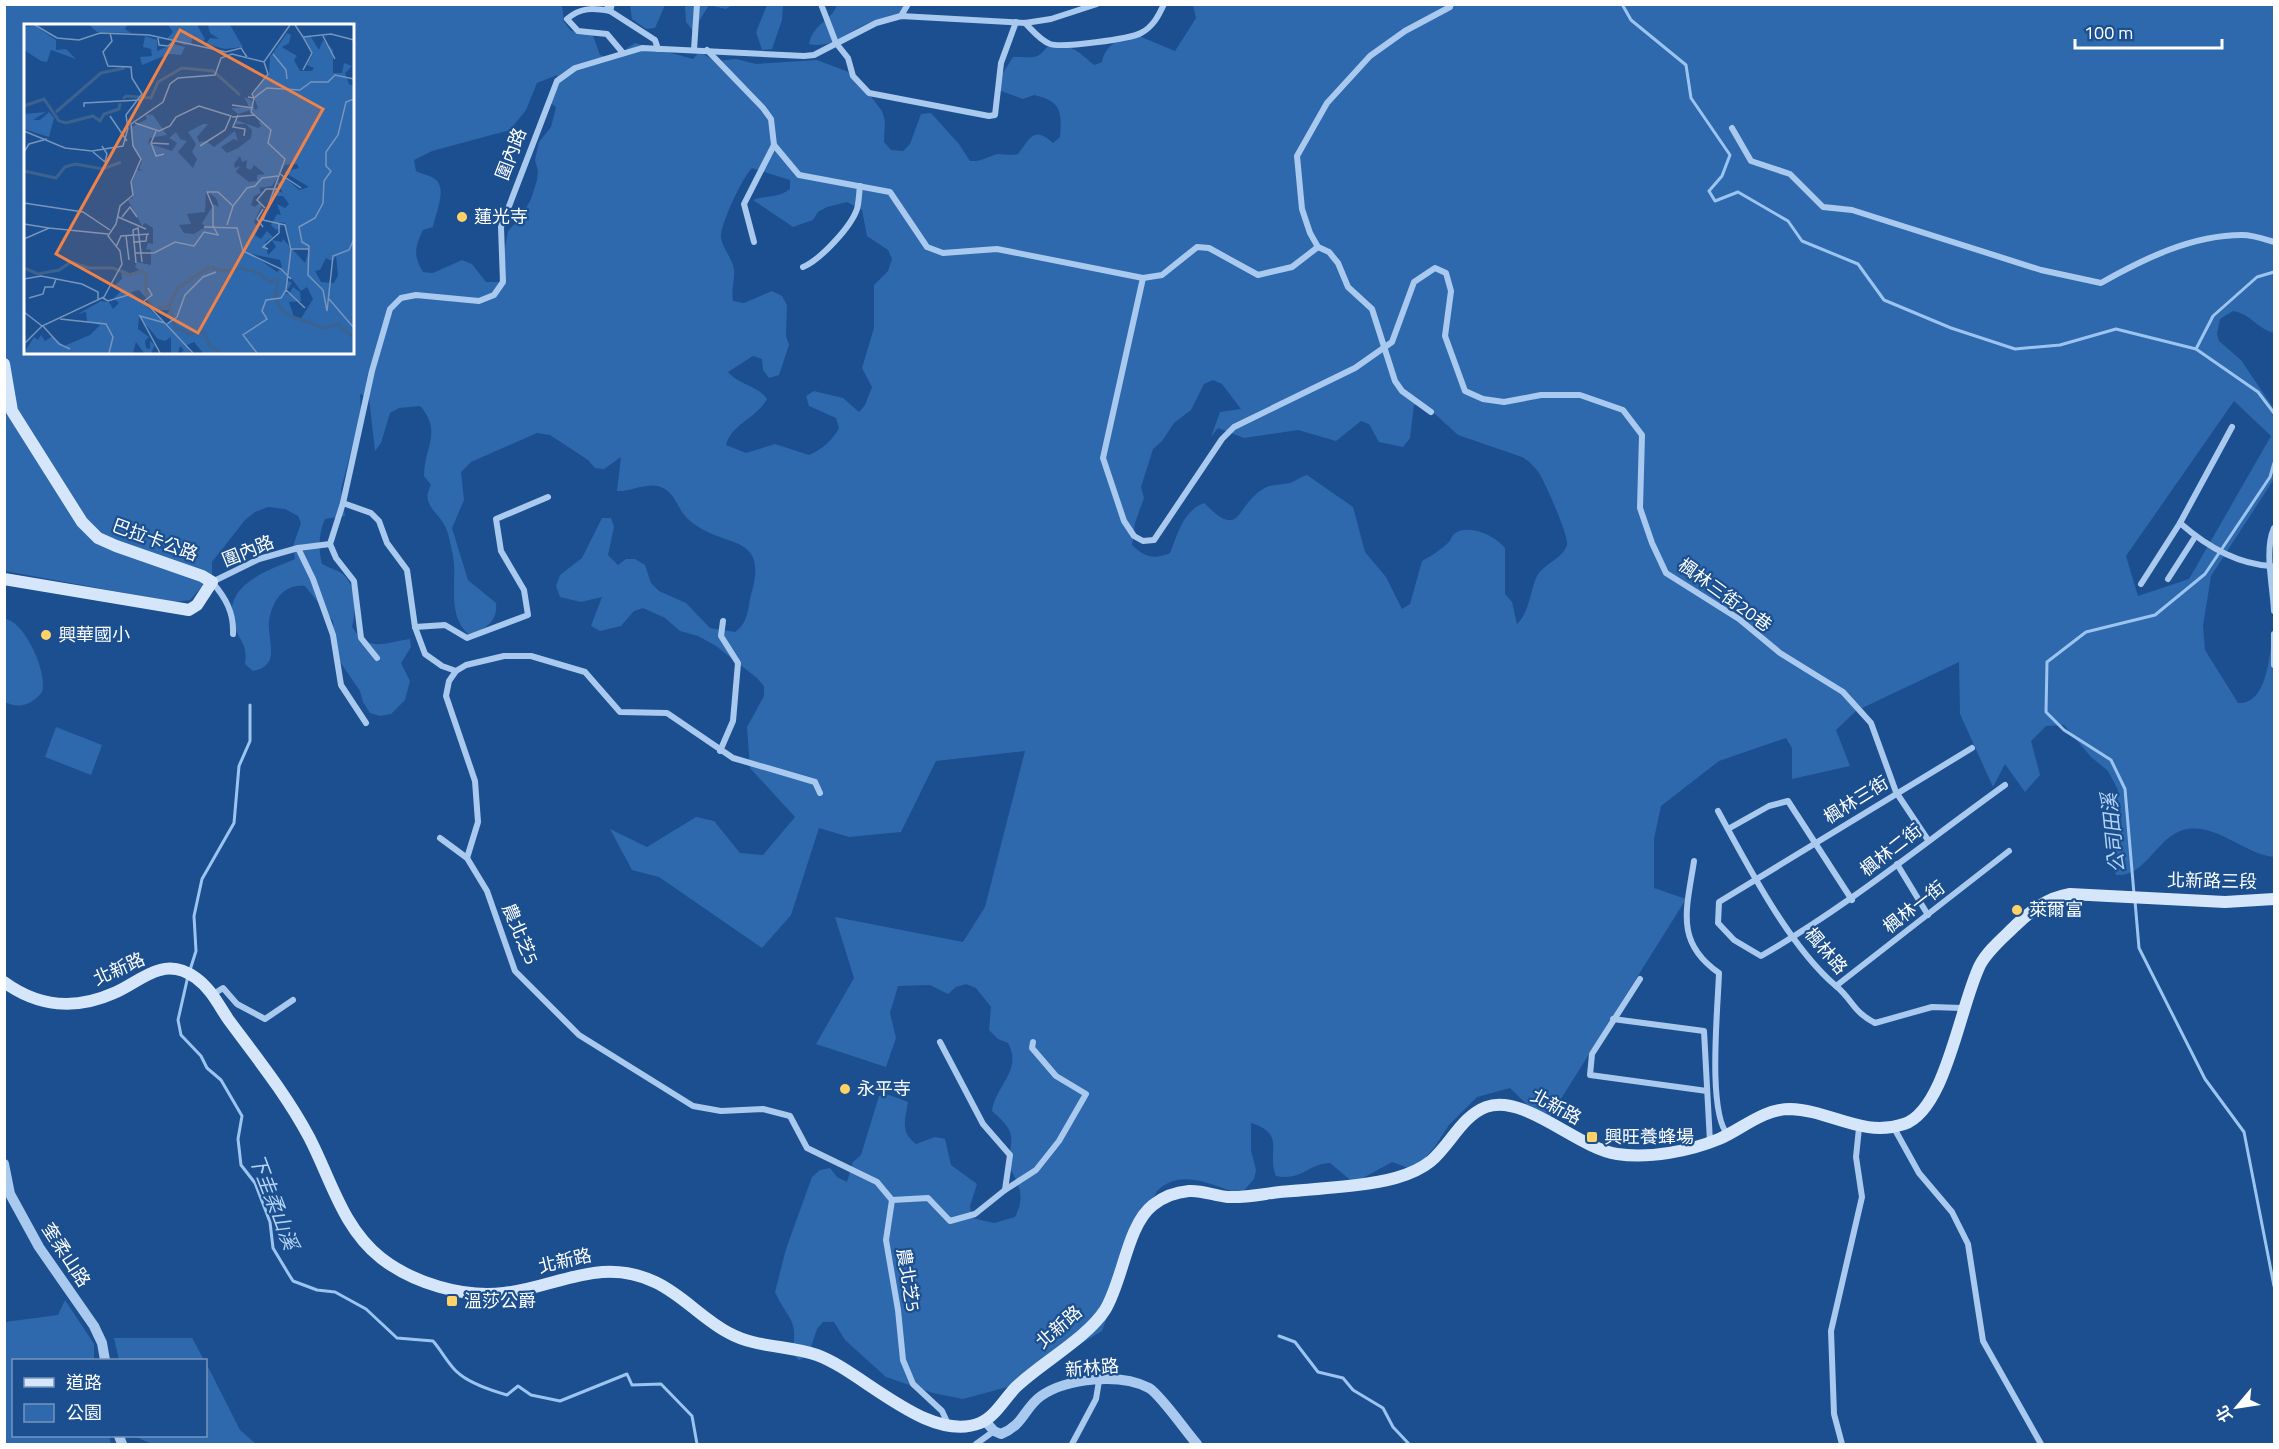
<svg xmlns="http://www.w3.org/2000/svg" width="2279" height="1449" viewBox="0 0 2279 1449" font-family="'Titillium Web','Noto Sans TC',sans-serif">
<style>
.green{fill:#2e69ad;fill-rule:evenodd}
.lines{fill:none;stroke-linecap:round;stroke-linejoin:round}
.stream{stroke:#9cc4f0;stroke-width:3}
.minor{stroke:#a9c9ee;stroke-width:6}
.tertiary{stroke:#a9c9ee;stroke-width:10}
.secondary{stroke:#d6e6fa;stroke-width:12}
.poi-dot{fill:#ffd166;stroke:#1b4f8f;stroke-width:2}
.labels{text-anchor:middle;stroke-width:4.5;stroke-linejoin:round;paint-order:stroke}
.street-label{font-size:18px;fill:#fff;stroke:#1b4f8f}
.poi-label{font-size:18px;fill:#fff;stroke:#1b4f8f;text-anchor:start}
.water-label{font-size:20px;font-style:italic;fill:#b5d3f5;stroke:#1b4f8f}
.inset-river{fill:none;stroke:#3c6290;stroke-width:3}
.inset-road{fill:none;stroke:#7695bc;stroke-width:1.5}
.view{fill:#ee8249;fill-opacity:0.15;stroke:#ee8249;stroke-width:3}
.inset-edge{fill:none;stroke:#fff;stroke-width:3}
</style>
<rect width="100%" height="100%" fill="#1b4f8f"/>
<!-- green -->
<g class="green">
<path d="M5 5H562L564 22 571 31 592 33 600 55C617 61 621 51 635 43L693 59 699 52 716 61 736 59 756 64 817 60 846 71 855 76 882 111 885 121 884 142 891 150 903 151 910 144 921 114 931 113 959 144 970 161C983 162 988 156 998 154 1006 154 1010 156 1018 154 1030 139 1033 125 1053 143L1060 137C1062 111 1061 101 1034 95L1023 99 996 89C998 78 1007 68 1013 57 1029 56 1036 62 1047 47 1074 45 1074 48 1094 65L1102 62C1105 45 1119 39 1134 34L1175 51 1196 18 1193 5H2274V333C2256 328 2251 314 2233 311L2220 319 2217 334 2219 341 2241 360 2274 409V479L2211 576 2203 626 2205 650 2238 703C2270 705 2270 646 2274 623V857C2244 854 2214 821 2183 830 2156 838 2146 877 2116 875L2110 854 2118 790 2108 771 2091 757 2064 725 2046 726 2031 741 2040 775 2025 792 2005 764 1993 787 1960 714 1959 662 1856 711 1836 730 1850 766 1792 779V748L1786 738 1719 761 1661 806 1654 839V888L1686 899 1546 1123 1510 1088 1477 1097 1449 1125 1434 1148 1420 1164 1411 1169 1392 1162 1354 1183 1330 1163C1307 1164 1303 1181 1276 1176 1266 1153 1287 1134 1251 1123V1150L1256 1170 1254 1179 1241 1194C1212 1186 1182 1167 1157 1191L1112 1283 1109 1312 1102 1331 1011 1386 963 1399 933 1393 886 1377 845 1340 834 1322H823L817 1329 808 1356 799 1360 792 1353C799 1318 788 1321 775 1292L786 1249 812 1177 820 1170 830 1168 837 1177 847 1182 853 1162 861 1155 879 1096 889 1095 908 1102C905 1120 900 1132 916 1144L935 1137 945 1139 951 1165 977 1184 970 1206 972 1218 994 1223 1015 1217C1026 1196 1019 1184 1008 1165 1012 1135 1017 1133 992 1111 995 1086 1023 1070 1008 1043L998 1039 989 1030 991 1007 976 988 966 984 956 987 948 994 930 985 898 986 890 1013 896 1038 886 1067 816 1044 854 978 835 917 963 942 985 907 1025 751 936 761 901 832 849 837 819 828 791 915 762 948 659 877 632 870 610 829 647 847 696 817 714 821 740 853 763 855 795 817 750 768 747 727 764 696V686L757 678 716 646 698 636 680 631 665 618 643 608 634 611 621 626 600 631 591 626 602 597 581 602 560 597 556 586 560 575 582 558 602 518H611L614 527 608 555 618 565 626 559H635L645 565 651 583 659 591 686 603 710 628 735 632C749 622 747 610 751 595 770 530 723 551 688 519 676 508 676 491 658 486 644 483 630 492 617 491L621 457 604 469 595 468 588 460 550 435 537 433 471 462 461 472 464 500 452 528 468 580 496 603C498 622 485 630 468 634 445 613 459 578 452 551 450 543 449 535 446 528 438 511 420 505 431 485L424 476C424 447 443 432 420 406L399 408 390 413 381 443 375 451 369 398 360 394 361 413 341 489 345 516 325 519C319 532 318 549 322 564 327 567 334 569 340 572 358 584 356 610 352 627 370 654 385 642 410 639L411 647 401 663 410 681 405 700 391 714 380 716 370 713 363 702 360 691 334 653 333 621 305 586C284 583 272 601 269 621 267 641 282 666 253 671L245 664C248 643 239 642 234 624 221 585 269 570 295 559L293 546 301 523 298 516 285 509 268 507 255 512 245 520 212 562V575L190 600 174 602 5 571ZM26 26H352V352H26ZM557 75 559 85 549 102 556 107 551 127 539 142 535 160 538 171 537 180 531 199 522 216 508 231 499 282H486L472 264 462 260 433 273 423 272C413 256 415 246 423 230L433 227C435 214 448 189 435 179 430 175 421 174 416 171L414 160 432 151 510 130 526 110 537 83ZM752 168 790 180V189C779 198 767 195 753 200L793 227 813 220 818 212 827 207 847 202 862 210 867 236 888 250 892 259 888 271 874 285V328L862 368 872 387 865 405 859 412 843 398 814 391 806 396 809 406 836 418 839 428C833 440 821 450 809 455L775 444 746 453 726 445C732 423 756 419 767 399 757 385 739 385 728 372L753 356 762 359 763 370 769 378 779 375 789 345 786 336 787 305 782 296 772 291 744 303 733 301C731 290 735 279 734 269 732 258 723 249 721 238 719 227 743 176 752 168ZM1213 380 1222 384 1241 409 1220 412 1211 437 1218 428 1244 438 1298 430 1336 441 1361 421 1369 424 1379 442 1403 447 1410 438 1414 405 1424 404 1458 435 1522 457C1529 461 1534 466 1539 473 1545 482 1569 536 1567 545 1563 559 1542 564 1536 578 1530 593 1529 613 1517 624L1512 602 1505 594V548C1495 536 1469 523 1454 534 1451 537 1452 538 1449 542 1442 549 1431 556 1422 561L1410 604 1402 609 1386 577 1365 552 1353 507 1307 475C1301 477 1295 481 1290 483 1280 485 1272 484 1263 489 1234 507 1242 541 1204 503 1183 511 1178 533 1170 553 1154 560 1144 557 1132 545L1135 523 1144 498 1141 487 1153 449 1162 441 1174 423 1191 410 1204 384ZM2234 401 2271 436 2189 579 2138 596 2126 556Z"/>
<path d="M630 5H665L655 28 646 29 632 19Z"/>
<path d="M685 5H732L726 9 709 5 693 31 686 22Z"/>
<path d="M767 5H783L782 20 772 49 762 50 756 32Z"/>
<path d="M837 5H906L898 20C887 24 875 20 866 24 846 33 832 49 809 44 814 22 830 23 837 5Z"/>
<path d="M5 619C25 621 48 674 42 692 32 705 19 709 5 702Z"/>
<path d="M56 727 102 745 91 775 45 757Z"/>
<path d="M65 1300 94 1344V1360H14V1436H109L111 1444H5V1322L58 1315Z"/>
<path d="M114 1338H192L204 1360H119Z"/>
<path d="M206 1363 240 1430 256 1444H152L136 1437 206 1436Z"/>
</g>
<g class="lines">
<!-- stream -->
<g class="stream">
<path d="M1622 4 1631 20 1686 65 1691 98 1730 155 1722 176 1709 191 1715 201 1738 192 1788 221 1802 241 1858 264 1884 300 1951 328 2015 349 2060 345 2116 329 2196 349"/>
<path d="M2274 272 2257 277 2213 316 2196 349 2258 392 2274 413"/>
<path d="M2134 894 2125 789 2111 760 2064 730 2046 712 2047 662 2086 632 2155 615 2205 574 2270 477 2274 463"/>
<path d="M2135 901 2139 948 2205 1079 2244 1132 2274 1286"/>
<path d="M190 970 196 951 194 916 202 879 234 823 239 766 250 741V705"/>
<path d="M188 976 178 1020 181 1035 201 1056 207 1068 221 1080 242 1116 238 1139 241 1165 255 1183 270 1222 273 1248 288 1273 293 1281 317 1290 335 1292 366 1309 397 1338 433 1341C441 1350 447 1362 456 1371 468 1383 490 1390 507 1395L518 1386 531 1395 560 1401 627 1374 632 1385 661 1384 692 1416 697 1444"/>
<path d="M1279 1336 1295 1342 1318 1372 1343 1378 1353 1390 1383 1408 1393 1427 1409 1444"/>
</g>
<!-- minor -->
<g class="minor">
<path d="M607 4 610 11 655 40 658 49"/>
<path d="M612 4 610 11C593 8 581 7 567 19L578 31 607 34 623 53"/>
<path d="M821 4 836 43 848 58 853 76 869 93 989 116 995 115 1001 63 1016 22"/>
<path d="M901 16 908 4"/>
<path d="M1025 23C1032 30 1041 41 1050 44 1062 48 1130 39 1141 33 1153 27 1159 15 1164 4"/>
<path d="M694 50 697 4"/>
<path d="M707 50 763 108 771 119 774 145 799 175 890 192 927 247 943 253 997 249 1143 278 1162 275 1197 247 1209 248 1258 275 1292 267 1318 247"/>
<path d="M1732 128 1751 161 1790 174 1823 207 1852 210 2041 270 2101 283C2143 259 2192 235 2242 235 2253 235 2264 239 2274 242"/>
<path d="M754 242 744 204 774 145"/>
<path d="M803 267C820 260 851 227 857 209 859 202 859 193 860 186"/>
<path d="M1143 278 1103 458 1124 521 1134 536 1143 541 1154 540 1222 439 1234 427 1355 368 1392 342 1414 282 1435 268 1446 273 1451 291 1445 336 1465 391 1483 399 1504 402 1541 395H1580L1623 410 1642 435 1640 508 1652 543 1666 573 1739 619 1780 653 1843 692 1871 723 1896 792 1928 840"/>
<path d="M1431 412 1402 391 1395 381 1372 309 1348 287 1338 263 1329 252 1318 247 1310 233 1302 209 1297 156 1327 103 1370 56 1405 31 1450 7 1451 4"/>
<path d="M343 503 371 513 379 521 387 543 407 570 415 627 425 654 442 666 456 671"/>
<path d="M2180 523 2232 427"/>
<path d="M2274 528C2264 550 2273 586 2274 611"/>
<path d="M330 544 336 558 354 581 361 638 377 658"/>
<path d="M298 548 313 579 333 635 341 685 366 723"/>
<path d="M2168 579 2195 537"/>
<path d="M2141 584 2180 523C2205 545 2237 564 2271 566"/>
<path d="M415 627 445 625 467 638 528 615 524 590 501 551 496 519 548 497"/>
<path d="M233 634C234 613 226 598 212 582L259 559 298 548 330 544 343 503 372 371 390 309 401 298 416 295 479 301 494 295 503 282 501 227 557 81 575 68 642 48 804 56 814 55 876 23 901 16 1025 23 1051 19 1097 4"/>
<path d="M2274 634V665"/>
<path d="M1972 748 1719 902 1718 923 1734 940 1761 956C1848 906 1924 843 2005 785"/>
<path d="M720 751 733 721 738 663 721 636 723 621"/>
<path d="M1718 811C1748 866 1789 946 1836 986 1853 1000 1852 1011 1875 1023L1932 1007 1962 1008"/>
<path d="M1728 829 1769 806 1788 801 1852 900"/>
<path d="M440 838 467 858 487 891 515 971 579 1035 693 1106 721 1111 763 1109 790 1116 807 1148 877 1182 892 1200 886 1240 898 1310 903 1360 913 1384 942 1411 948 1424"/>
<path d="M467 858 478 822 475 781 446 696 449 681 456 671 466 665 504 656H531L585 672 620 712 667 713 733 758 815 782 820 793"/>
<path d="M1694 861C1687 908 1674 942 1719 973 1718 1006 1707 1113 1728 1135"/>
<path d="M1897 864 1928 915"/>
<path d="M1640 979 1592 1054 1590 1075 1707 1091"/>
<path d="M1836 986 2009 851"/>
<path d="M212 995 223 988 237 1004 265 1019 293 1000"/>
<path d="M1613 1019 1704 1031 1710 1142"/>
<path d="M1894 1128 1919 1173 1952 1212 1968 1244 1983 1341 2041 1444"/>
<path d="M1005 1190 1036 1170 1059 1141 1086 1094 1056 1076 1032 1048 1033 1042"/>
<path d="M892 1200 928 1198 950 1221 975 1214 1005 1190 1010 1155 983 1124 940 1042"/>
<path d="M976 1444 994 1431"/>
<path d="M1072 1444 1096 1399 1099 1381"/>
<path d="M1842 1444 1834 1414 1831 1331 1862 1197 1856 1157 1859 1128"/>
</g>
<!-- tertiary -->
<g class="tertiary">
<path d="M4 1164 10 1194 39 1247 94 1326 102 1343 105 1360"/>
<path d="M986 1422 994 1431 1001 1434C1024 1425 1024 1408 1041 1396 1067 1378 1120 1373 1149 1388 1160 1394 1187 1433 1197 1444"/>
<path d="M119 1436 122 1444"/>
</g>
<!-- secondary -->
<g class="secondary">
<path d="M4 364 12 411 82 522 98 538 116 546 202 576 212 582 197 605 189 610 4 579"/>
<path d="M4 982C38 1007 76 1010 114 993 129 987 144 974 160 970 173 966 185 970 196 978 211 989 218 1004 228 1019 256 1057 286 1094 309 1137 331 1179 342 1227 381 1258 413 1283 463 1298 504 1293 558 1287 600 1256 655 1282 683 1295 702 1319 729 1333 756 1348 788 1345 817 1355 862 1371 928 1444 980 1423 995 1417 1005 1398 1016 1387 1041 1363 1087 1338 1105 1310 1123 1281 1127 1225 1153 1205 1163 1197 1177 1192 1189 1191 1202 1190 1215 1196 1228 1197 1244 1198 1263 1194 1280 1192 1305 1190 1331 1188 1357 1185 1382 1182 1411 1177 1431 1161 1450 1145 1462 1116 1486 1107 1524 1093 1577 1148 1617 1154 1649 1159 1690 1151 1719 1139 1742 1129 1763 1109 1790 1109 1830 1110 1862 1138 1904 1124 1946 1110 1960 1005 1980 965 1988 950 2003 938 2015 926 2031 911 2046 898 2070 894L2225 902 2274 899"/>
</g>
</g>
<!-- markers -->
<g class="poi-dot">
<circle cx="462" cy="217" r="6"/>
<circle cx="46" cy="635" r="6"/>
<circle cx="2017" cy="910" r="6"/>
<circle cx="845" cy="1089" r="6"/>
<rect x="1586" y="1131" width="12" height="12" rx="3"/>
<rect x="446" y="1295" width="12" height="12" rx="3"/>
</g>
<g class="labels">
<!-- street labels -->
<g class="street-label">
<text transform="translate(511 154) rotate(-69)" y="6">圍內路</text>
<text transform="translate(155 540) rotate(20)" y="6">巴拉卡公路</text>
<text transform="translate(248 551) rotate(-22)" y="6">圍內路</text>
<text transform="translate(1725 595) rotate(36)" y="6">楓林三街20巷</text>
<text transform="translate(1856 800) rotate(-32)" y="6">楓林三街</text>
<text transform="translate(1891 850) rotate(-38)" y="6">楓林二街</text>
<text transform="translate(2212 881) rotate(1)" y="6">北新路三段</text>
<text transform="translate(1914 907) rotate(-38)" y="6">楓林一街</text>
<text transform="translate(520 934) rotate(67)" y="6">農北芝5</text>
<text transform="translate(1826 951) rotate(50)" y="6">楓林路</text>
<text transform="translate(119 969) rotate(-24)" y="6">北新路</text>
<text transform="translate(1556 1107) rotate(28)" y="6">北新路</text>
<text transform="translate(66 1255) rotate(57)" y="6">奎柔山路</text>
<text transform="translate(565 1261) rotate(-13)" y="6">北新路</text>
<text transform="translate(908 1280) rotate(81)" y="6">農北芝5</text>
<text transform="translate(1059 1327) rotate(-41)" y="6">北新路</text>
<text transform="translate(1092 1368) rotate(-5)" y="6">新林路</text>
</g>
<!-- poi labels -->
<g class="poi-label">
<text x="474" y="223">蓮光寺</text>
<text x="58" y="641">興華國小</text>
<text x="2029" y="916">萊爾富</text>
<text x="857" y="1095">永平寺</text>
<text x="1604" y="1143">興旺養蜂場</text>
<text x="464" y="1307">溫莎公爵</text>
</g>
<!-- water labels -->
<g class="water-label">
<text transform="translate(2113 833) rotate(-96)" y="7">公司田溪</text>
<text transform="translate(274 1202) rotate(69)" y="7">下圭柔山溪</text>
</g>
</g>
<!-- overview -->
<g transform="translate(24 24)">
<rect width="330" height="330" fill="#1b4f8f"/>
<path d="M65 1H103L101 5 107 9 73 8ZM144 1H173L181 15 178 19 169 11 167 20 161 21 143 15 149 8ZM184 1H206L219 23 201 25 182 20 186 14 195 15 186 9ZM11 2 32 16V26L42 25 52 35 27 26 23 38 17 37 0 26V3ZM263 9 267 11 265 19 258 23 273 32 270 36 276 47H288L290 44 283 41 289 30 279 13H287L295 26 299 16 309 26V49H318L320 39 328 42 321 49 325 60 330 62V329H179L170 318 163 321 166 329H157L160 326 156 322 154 329H147V313L141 317 134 315 115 293 114 305 125 313 121 317 122 324 126 325V317L131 321 127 329H120L112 318 109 329H0L10 313 14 316 17 311 21 317 29 312 40 322 66 311 76 301 63 298 62 288 54 290 77 277 85 278 89 285 95 279 90 274 97 267 90 262 98 255 97 245 108 250 116 247 111 243 113 238 127 241V226L122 225 124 219 129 220V204L121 199 118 202 104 176 109 174 107 161 113 146 120 147 115 145 118 137 108 121V103L123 95 121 90 129 91 143 111 126 114 124 119 148 127 153 119 145 114 152 108 156 115 163 117 154 128 169 144 173 135 168 128 172 120 164 108 179 100H184L173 113 175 118 182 117 190 123 211 107 214 117 210 115 197 123 203 129 214 124 227 114 228 106 222 100H212V96L234 104 237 102 234 97 238 99 227 86 214 90 207 84 225 83 220 73 227 76 231 86 234 84 229 71 245 49 246 33ZM216 132 218 138 223 136 222 144 227 146 230 141 241 150 233 151V157L225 158 212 148 216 142 211 144 210 140ZM273 140 275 144 260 148 285 163 275 166 258 151V159L252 158 259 169 249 164 248 172H259L265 180 261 184 253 180 257 191 253 190 247 201 252 206 257 203 255 198 261 199 268 224 285 225 281 239 259 215 258 218 248 216 252 223 244 231 241 218 249 213 243 207 237 215 231 211 235 204 230 198 238 181 236 178 231 183 227 181 230 172 237 169 235 164 248 162 261 141ZM182 167 192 174 195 183 190 180 178 199 181 203 170 210 160 209 155 201 167 200 163 190 181 188ZM228 230 256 236 258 243 253 248ZM312 232 314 251 310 259 297 258 291 247 296 246 302 234 308 237ZM264 250 277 267 283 263 289 275 276 296 270 293 265 278 277 277 276 268 269 263 265 270 261 269 268 259 264 257ZM115 266 132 286H146L141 292 147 295 143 301 107 268ZM121 12 133 16V27L150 20 161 23 157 31 145 30 118 41 116 33 128 32 127 25 119 23ZM22 88 9 96H16L25 88 30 94 25 113 0 105V90Z" fill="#2e69ad" fill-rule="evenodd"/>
<path class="inset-river" d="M99 75 102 72 127 74 134 58 158 44 189 47 216 71M0 82 20 75 35 97 42 99 69 92 76 97 80 90 95 85 96 79M32 88 77 49 101 44M0 147 32 154 41 143 51 140 79 145 97 138M0 244 14 250 35 246 47 238 65 244H89L105 251 117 247 122 250V271L130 285 145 282 151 303 164 310 180 308 185 321 197 329M145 282 154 264 185 243 200 247 218 244 235 249 245 258 254 256 251 275 261 290 300 304 314 300 330 314"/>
<path class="inset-road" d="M11 1 33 14 55 16 76 9 125 11 202 28 217 24 223 33M271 1 279 13 307 10 330 16M86 9 88 17 79 28 84 42 107 43 108 54 118 70 102 91 104 105M299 12 311 35M279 13 288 29 279 46M134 14 135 21 144 22 149 18M249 30 262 46 263 55M240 38 244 50 228 70 230 74 243 64 276 66 287 58H304L311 51 330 55M224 73 230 74 227 88 247 106 244 119 261 135 239 196 261 201 267 225H285M330 75 322 78 314 111 302 128V142L307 147 300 157 299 179 291 194 275 203 278 218 285 222 284 251 299 266 303 287 309 232 325 226 330 215M208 81 229 84M60 83V79L116 76M214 91 209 103 221 105 220 112M86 92 103 117M208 93 231 91M111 99 135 107 146 102 152 93 175 82 207 92 201 106 176 122M0 107 41 124 68 127 99 122 104 104M132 107 127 119 145 120M127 119 132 132 140 130M0 128 5 120 23 115M69 128 81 138 83 130 78 122M256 150 277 164M0 179 59 188 86 206M241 184 233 176 242 165H255M94 193 122 205M98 193 106 183 113 193M0 200 25 204M203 201 209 182 223 164 231 162 238 154 254 152M189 202V183L183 168H194L209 182M180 203 213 204 219 227 257 245 267 255M239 203 233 195 239 185M102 212 105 236M0 215 25 204 84 210M109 218 122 217 123 210M92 223 97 212 125 210M244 225 239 223 255 209V199M111 229H130L151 218 170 222 180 208 194 211 189 202M112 239 109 206 114 204 118 238M0 255 17 252 58 260 74 268V275M262 266 281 284M5 274 19 270 21 263H29L32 255M79 274 84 277 104 271 122 279 169 329M305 275 330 304M119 278 128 271 124 264M0 288 18 302M36 295 82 300 89 313 85 329M143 300 153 293 161 271 179 253 192 248M19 302 35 320 46 325M0 320 18 302 80 273 98 240 96 227 84 212 92 200 96 182 109 171 107 158 117 135 109 122 107 100 139 78 146 60 154 54 191 51 197 34 208 30 240 38 266 1M136 329 116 292 141 299M233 329 219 311 243 295 238 287 242 276 257 274 262 266 267 225"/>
<path class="view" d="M156 6 299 85 174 309 32 230Z"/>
<rect width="330" height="330" class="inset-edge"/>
</g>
<!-- border -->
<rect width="2279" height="1449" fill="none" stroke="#ffffff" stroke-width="12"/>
<!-- legend -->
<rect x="12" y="1359" width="195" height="78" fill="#1b4f8f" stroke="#7695bc" stroke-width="1.5"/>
<rect x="24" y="1378" width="30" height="9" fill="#d6e6fa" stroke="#7695bc" stroke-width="1.5"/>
<text x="66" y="1389" font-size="18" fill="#ffffff">道路</text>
<rect x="24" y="1404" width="30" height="18" fill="#2e69ad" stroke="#7695bc" stroke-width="1.5"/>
<text x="66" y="1419" font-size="18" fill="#ffffff">公園</text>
<!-- north arrow -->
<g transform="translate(2237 1407) rotate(241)" stroke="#1b4f8f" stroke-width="4.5" paint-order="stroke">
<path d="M0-4.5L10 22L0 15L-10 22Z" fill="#ffffff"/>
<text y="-9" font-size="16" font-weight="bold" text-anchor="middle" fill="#ffffff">北</text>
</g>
<!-- scale -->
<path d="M2075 39v9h147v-9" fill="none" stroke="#ffffff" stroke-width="3"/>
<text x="2084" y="39" font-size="18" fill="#ffffff" stroke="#1b4f8f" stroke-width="4.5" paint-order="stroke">100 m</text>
</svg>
